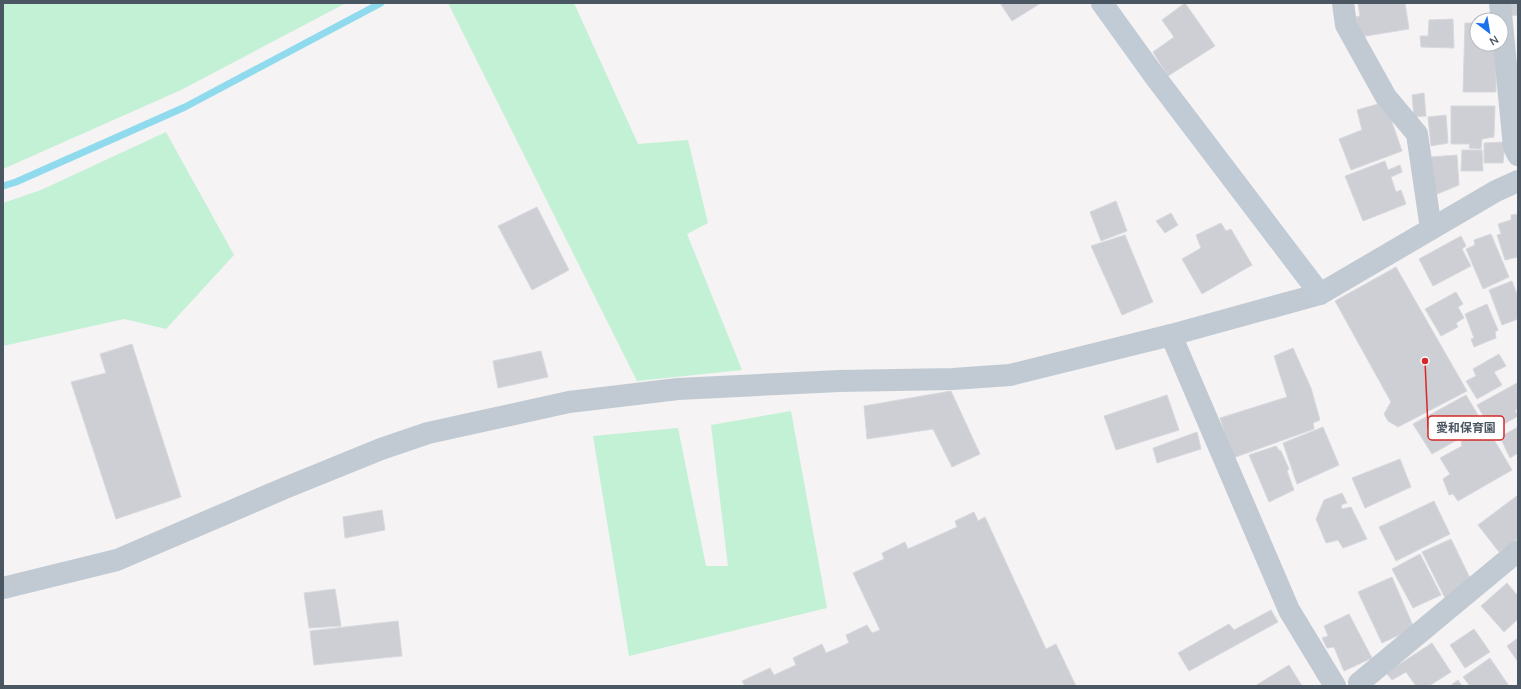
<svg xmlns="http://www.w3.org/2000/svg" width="1521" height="689" viewBox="0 0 1521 689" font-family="'Nunito Sans','Noto Sans JP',sans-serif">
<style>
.green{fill:#c3f1d5}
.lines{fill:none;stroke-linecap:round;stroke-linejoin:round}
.stream{stroke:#90daee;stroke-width:7}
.building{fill:#cdcfd5;stroke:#d7d9de}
.street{stroke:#c1cad2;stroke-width:22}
.secondary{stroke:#c1cbd6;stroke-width:22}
.leader{fill:none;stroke:#d62828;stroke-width:1.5}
.callout-dot{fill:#d62828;stroke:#fff;stroke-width:1.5}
.callout{fill:#fff;stroke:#d62828;stroke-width:1.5}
.callout-label{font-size:12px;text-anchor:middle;font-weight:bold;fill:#4a5661}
</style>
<rect width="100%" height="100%" fill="#f5f3f3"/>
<!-- green -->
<g class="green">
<path d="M3 3H346L181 90 3 169Z"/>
<path d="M448 3H574L638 144 688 140 708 223 687 234 742 370 637 381Z"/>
<path d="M166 132 234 255 166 329 124 319 3 346V203L41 190Z"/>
<path d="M791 411 827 608 629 656 593 436 678 428 706 566H728L711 425Z"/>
</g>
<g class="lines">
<!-- stream -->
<path class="stream" d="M3 186 16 182 185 107 381 3"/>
</g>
<!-- building -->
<g class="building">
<path d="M1000 3H1041L1012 21Z"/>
<path d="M1185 3 1215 46 1168 76 1153 52 1174 37 1162 20Z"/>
<path d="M1358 3H1405L1409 29 1360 37 1356 17 1360 16Z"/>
<path d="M1506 3H1518V15L1507 16Z"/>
<path d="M1453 19 1454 48 1421 47 1420 36H1428L1429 20Z"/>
<path d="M1465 23H1477V44H1496V92H1463Z"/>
<path d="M1424 93 1426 116 1414 117 1412 95Z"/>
<path d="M1385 102 1402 151 1351 170 1339 139 1362 130 1357 110Z"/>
<path d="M1451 106H1495L1494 137 1482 139 1481 149 1469 148 1470 144H1451Z"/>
<path d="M1446 115 1448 143 1431 146 1428 117Z"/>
<path d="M1505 142 1503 163H1484V143Z"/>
<path d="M1462 150H1482L1483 171H1461Z"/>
<path d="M1457 155 1459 185 1435 195 1431 157Z"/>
<path d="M1385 161 1388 170 1400 165 1402 172 1391 177 1396 192 1401 190 1406 204 1363 221 1345 176Z"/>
<path d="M1116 201 1127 231 1101 241 1090 212Z"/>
<path d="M537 207 569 270 532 290 498 226Z"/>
<path d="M1171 213 1178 225 1165 233 1156 221Z"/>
<path d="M1518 214V257L1505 260 1497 235 1501 234 1498 224 1511 220V215Z"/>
<path d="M1221 223 1226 231 1231 229 1252 265 1202 294 1182 259 1201 248 1196 235Z"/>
<path d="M1491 234 1509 277 1483 289 1466 249 1475 245 1474 240Z"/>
<path d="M1125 235 1153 302 1122 315 1091 246Z"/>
<path d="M1461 236 1466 246 1462 249 1471 266 1433 286 1419 259Z"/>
<path d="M1396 267 1467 391 1398 427 1388 421 1384 414 1391 402 1335 301Z"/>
<path d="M1512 281 1518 297V319L1502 325 1489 290Z"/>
<path d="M1456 292 1463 304 1458 307 1464 318 1456 323 1458 327 1441 336 1425 309Z"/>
<path d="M1487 304 1498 330 1495 332 1496 338 1474 347 1471 339 1474 338 1465 314Z"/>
<path d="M132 344 181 497 116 519 71 382 106 373 100 354Z"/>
<path d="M1293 348 1311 388 1320 420 1313 423 1314 429 1233 458 1220 418 1287 397 1274 356Z"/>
<path d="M541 351 548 377 498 388 493 361Z"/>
<path d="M1499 354 1506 366 1494 372 1502 385 1477 399 1466 381 1476 376 1473 369Z"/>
<path d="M1517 383 1518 386V409L1515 410 1518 416 1492 431 1477 405Z"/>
<path d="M951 391 980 454 952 467 933 429 867 439 864 406Z"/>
<path d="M1167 395 1179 430 1116 450 1104 416Z"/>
<path d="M1466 395 1484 425 1432 454 1413 424Z"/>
<path d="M1323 427 1339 465 1297 484 1283 443Z"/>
<path d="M1518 427V453L1510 458 1500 437Z"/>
<path d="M1487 428 1512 470 1458 501 1453 494 1449 495 1443 479 1450 474 1440 458 1462 446 1461 441Z"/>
<path d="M1197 432 1201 449 1157 463 1153 448Z"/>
<path d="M1276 446 1279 450 1281 451 1289 469 1287 471 1294 490 1269 502 1249 455Z"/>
<path d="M1400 459 1411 487 1365 508 1352 478Z"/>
<path d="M1342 493 1347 503 1341 505 1342 509 1351 507 1367 539 1343 548 1338 540 1326 543 1316 519 1324 500Z"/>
<path d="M1518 495V538L1499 552 1478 525Z"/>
<path d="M1434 501 1450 534 1396 561 1379 527Z"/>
<path d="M382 510 385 530 345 538 343 517Z"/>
<path d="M974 512 978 521 985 517 1046 649 1056 644 1076 686H745L742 681 770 668 774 675 796 665 793 658 822 644 826 653 849 643 846 635 867 625 872 633 880 630 853 573 884 559 882 553 905 542 908 549 957 527 955 521Z"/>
<path d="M1451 539 1472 582 1446 600 1422 552Z"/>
<path d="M1420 554 1441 595 1413 608 1392 569Z"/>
<path d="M1392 577 1414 628 1382 643 1358 592Z"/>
<path d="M1507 583 1518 596V619L1504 632 1481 606Z"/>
<path d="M335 589 341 626 309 628 304 593Z"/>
<path d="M1271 610 1278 622 1189 671 1178 653 1229 624 1234 630Z"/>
<path d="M1349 614 1372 658 1344 671 1334 647 1327 648 1322 638 1328 636 1324 626Z"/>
<path d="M398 621 402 656 314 665 310 631Z"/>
<path d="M1474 629 1490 652 1465 668 1450 645Z"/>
<path d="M1518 638V662L1507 646Z"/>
<path d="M1432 643 1451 672 1429 686H1416L1406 672 1392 680 1386 673Z"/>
<path d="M1490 658 1509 686H1470L1463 677Z"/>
<path d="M1289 665 1302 686H1255Z"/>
<path d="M1458 680 1462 686H1450Z"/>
</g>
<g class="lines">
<!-- street -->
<g class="street">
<path d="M1343 3 1346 25 1386 97 1417 134 1431 229"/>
<path d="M1500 3 1514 147 1518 155"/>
<path d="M1171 335 1289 610 1335 686"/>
<path d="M3 588 117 560 285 488 381 449 428 433 569 402 678 389 839 381 953 379 1010 375 1171 335 1320 294 1496 191 1518 181"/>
<path d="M1359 683 1518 551"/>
</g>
<!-- secondary -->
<path class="secondary" d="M1102 3 1156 78 1320 294"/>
</g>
<!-- callouts -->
<path class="leader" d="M1425 361L1428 428"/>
<circle class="callout-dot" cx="1425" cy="361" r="4"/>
<rect class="callout" x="1428" y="416" width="76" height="24" rx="4"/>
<g class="callout-label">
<text x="1466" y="432">愛和保育園</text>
</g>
<!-- border -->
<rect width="1521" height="689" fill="none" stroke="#4a5661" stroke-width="8"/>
<!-- north arrow -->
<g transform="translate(1489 32) rotate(149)"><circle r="19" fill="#ffffff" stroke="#b7bbc0"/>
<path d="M0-3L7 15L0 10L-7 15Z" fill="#1a73e8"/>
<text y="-6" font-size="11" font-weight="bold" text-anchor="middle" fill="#4a5661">N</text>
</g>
</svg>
